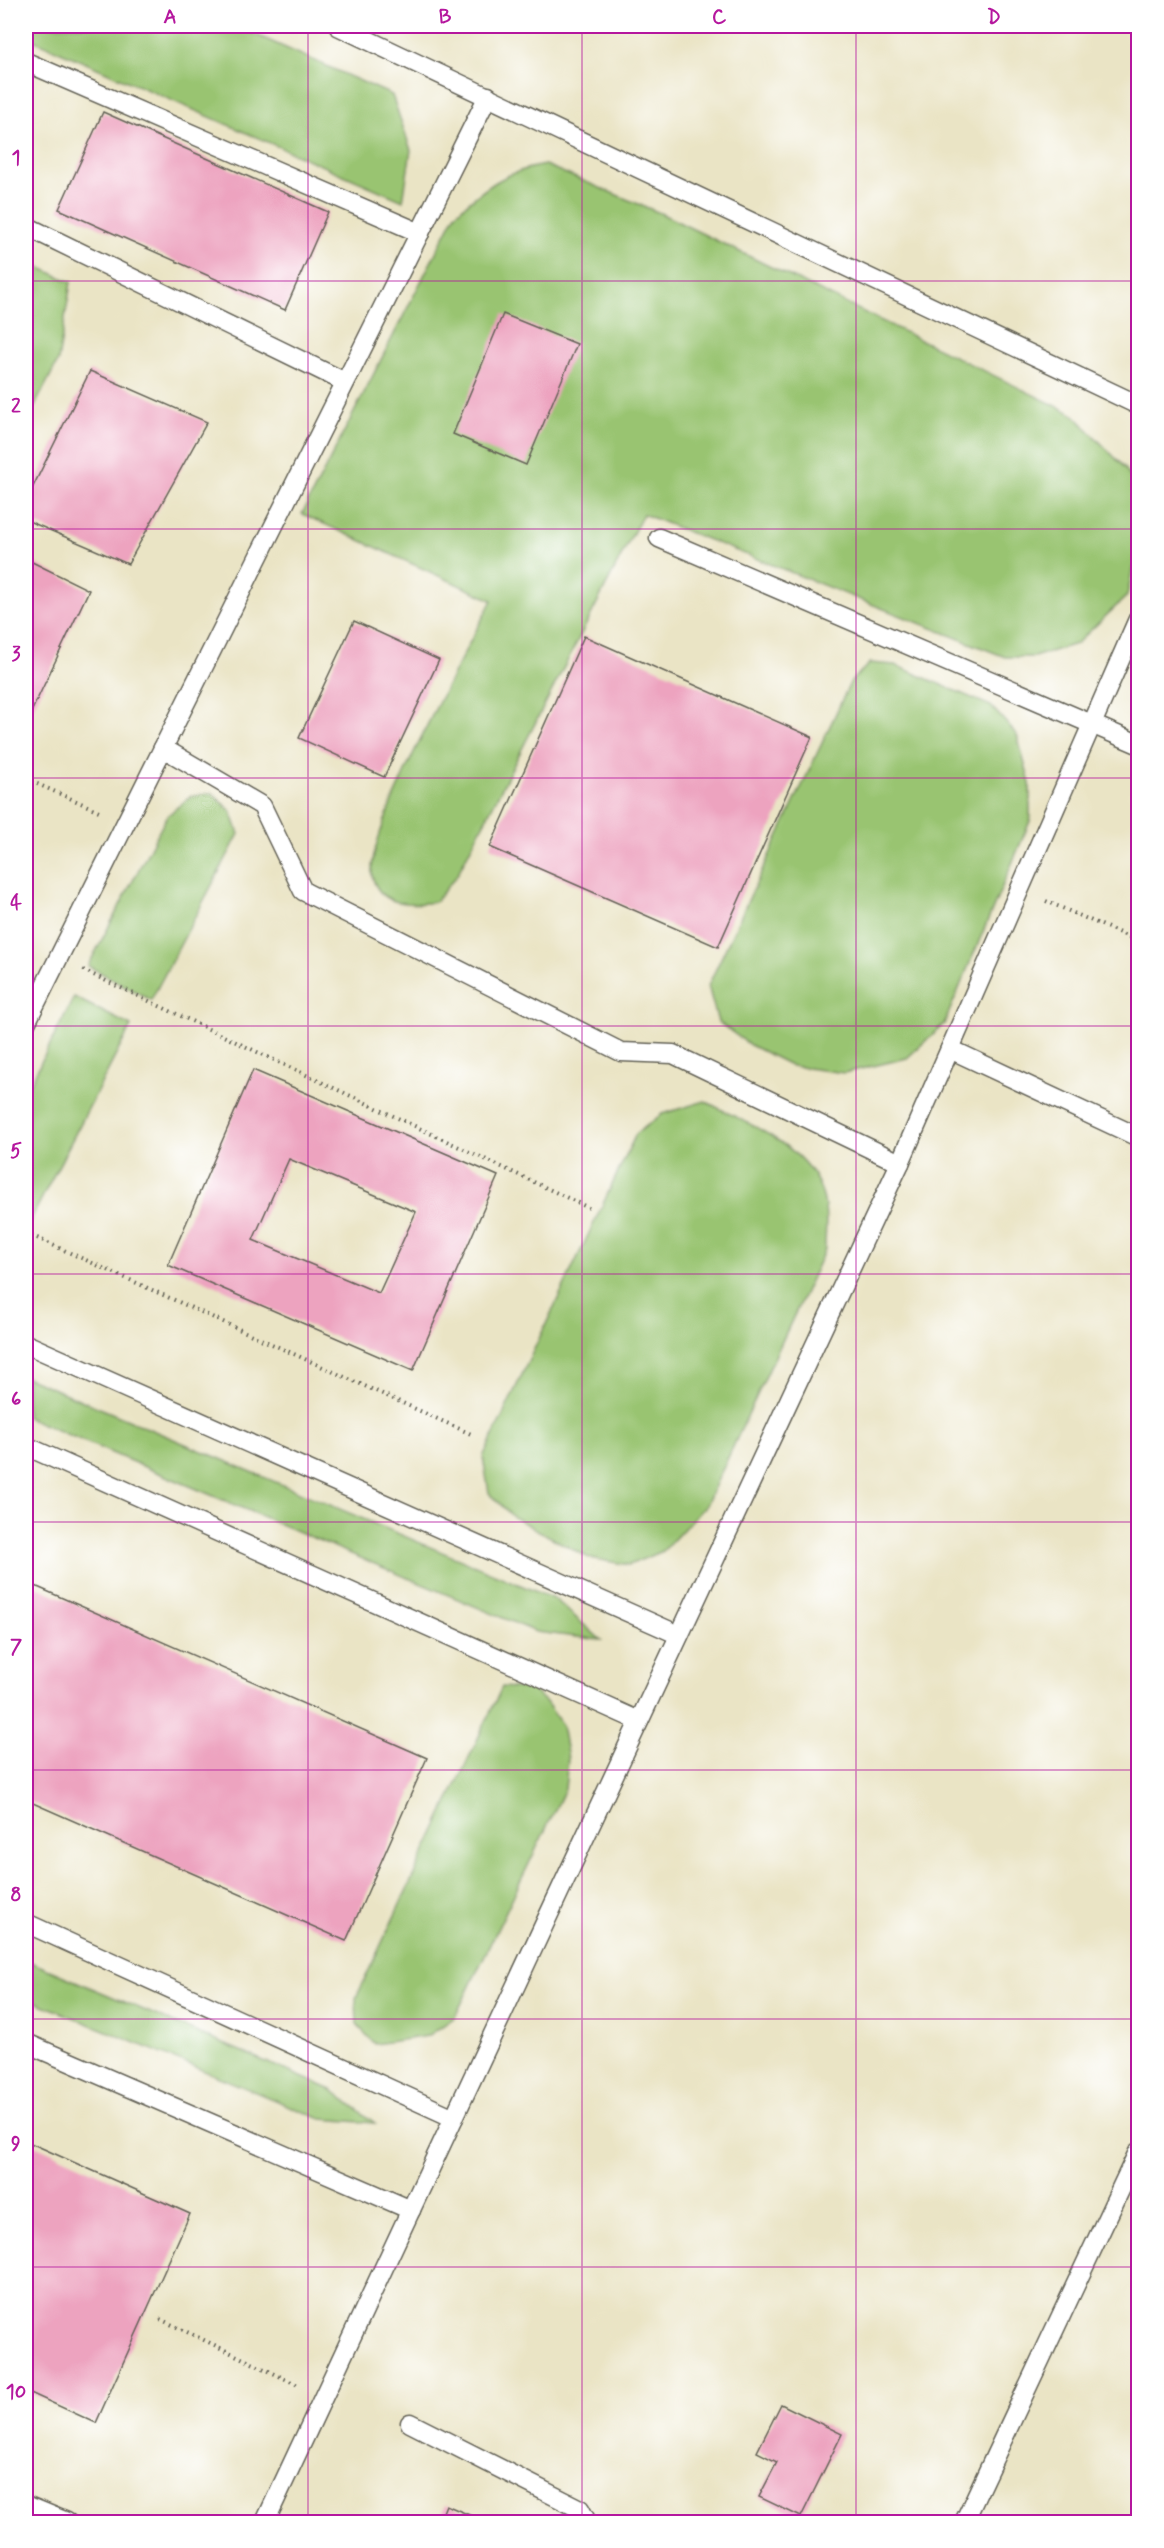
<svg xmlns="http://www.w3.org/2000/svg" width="1164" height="2548" viewBox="0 0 1164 2548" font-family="Mynerve,sans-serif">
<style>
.green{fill:#99c471;stroke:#5a7046;stroke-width:1.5}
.building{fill:#eda3bf;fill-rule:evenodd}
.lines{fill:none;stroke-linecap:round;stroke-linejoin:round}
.service-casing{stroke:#646257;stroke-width:21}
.path{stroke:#646257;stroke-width:4;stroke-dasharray:1.5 4.5;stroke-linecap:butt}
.service{stroke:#fff;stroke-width:18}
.grid{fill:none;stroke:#b5179e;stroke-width:1.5;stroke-opacity:0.55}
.neatline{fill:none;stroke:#b5179e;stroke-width:2}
.grid-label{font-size:20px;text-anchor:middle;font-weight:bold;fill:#b5179e}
</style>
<rect width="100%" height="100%" fill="#fff"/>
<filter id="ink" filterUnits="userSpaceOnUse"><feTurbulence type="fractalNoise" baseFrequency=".0167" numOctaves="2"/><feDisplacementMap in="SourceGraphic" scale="12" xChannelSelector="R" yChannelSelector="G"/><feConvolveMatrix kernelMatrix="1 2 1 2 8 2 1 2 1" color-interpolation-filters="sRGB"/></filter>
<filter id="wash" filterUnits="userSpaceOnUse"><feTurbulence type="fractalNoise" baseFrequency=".008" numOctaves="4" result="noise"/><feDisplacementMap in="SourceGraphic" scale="24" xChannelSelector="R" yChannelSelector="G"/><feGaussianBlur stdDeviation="1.35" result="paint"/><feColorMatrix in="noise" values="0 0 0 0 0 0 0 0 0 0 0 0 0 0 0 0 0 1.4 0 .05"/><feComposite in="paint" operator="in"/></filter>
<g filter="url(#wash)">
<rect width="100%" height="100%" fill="#eae4c5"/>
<!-- green -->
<g class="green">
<path d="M26 26H236L392 95 411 150 403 201 26 37Z"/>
<path d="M545 165 660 213 1073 414 1125 468 1138 490V542L1127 596 1076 644 1034 657H1005L643 514 457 875 435 902C411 905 382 907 373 879 360 840 469 645 492 600L302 514 456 213C486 187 505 171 545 165Z"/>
<path d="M26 261 71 282 58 361 26 423Z"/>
<path d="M870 663 895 665 991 706 1017 735 1030 783V821L944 1024 907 1058 844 1073 792 1066 750 1045 718 1022 708 986 851 681Z"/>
<path d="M212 793 231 811 239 834 151 1000 88 966 167 816 191 796Z"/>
<path d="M74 997 131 1026 29 1223 26 1222V1092Z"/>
<path d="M705 1101C750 1126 818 1148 825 1207 827 1220 825 1235 825 1249L706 1505 663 1551 629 1565 589 1558 513 1517 489 1493 483 1457 636 1134 662 1114Z"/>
<path d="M26 1377 556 1600 601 1640 536 1632 26 1417Z"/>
<path d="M502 1687 531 1689 546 1702 562 1725 568 1759 565 1789 455 2017 428 2036 375 2044 357 2025 356 1998Z"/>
<path d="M26 1960 332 2090 375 2123 321 2119 26 1998Z"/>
</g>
<g id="blocks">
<!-- building -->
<g class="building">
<path d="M103 112 328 212 285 310 59 209Z"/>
<path d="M503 314 577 344 526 465 453 434Z"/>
<path d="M90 371 207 422 128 564 26 520V501Z"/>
<path d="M26 559 89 590 26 723Z"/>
<path d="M354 621 439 660 384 777 299 738Z"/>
<path d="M584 636 812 737 718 947 490 847Z"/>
<path d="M253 1070 498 1176 413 1371 168 1265ZM289 1159 416 1212 379 1293 253 1240Z"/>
<path d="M26 1582 427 1758 346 1941 26 1800Z"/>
<path d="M26 2141 190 2214 96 2423 26 2391Z"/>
<path d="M781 2404 842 2434 801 2517 759 2497 777 2462 757 2452Z"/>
<path d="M446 2505 486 2522H439Z"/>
</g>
</g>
</g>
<g filter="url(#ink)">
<use href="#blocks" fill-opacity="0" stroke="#646257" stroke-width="1.5"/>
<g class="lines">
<!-- service casing -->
<g class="service-casing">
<g id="service">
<path d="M338 26 1138 405"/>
<path d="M26 62 420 233"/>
<path d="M26 226 345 382"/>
<path d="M659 538 1138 744"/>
<path d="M163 748 262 806 303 891 621 1052 673 1054 900 1163"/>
<path d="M26 1023 488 96"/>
<path d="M950 1049 1138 1137"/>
<path d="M26 1344 679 1635"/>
<path d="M26 1446 639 1721"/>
<path d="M26 1923 454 2118"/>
<path d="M26 2043 411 2210"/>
<path d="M410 2423 580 2509 587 2522"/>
<path d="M26 2505 67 2522"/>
<path d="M265 2522 900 1163 1138 619"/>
<path d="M964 2522 1138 2152"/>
</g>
</g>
<!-- path -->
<g class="path">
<path d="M26 779 99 811"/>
<path d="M1046 901 1138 941"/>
<path d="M83 970 589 1208"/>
<path d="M26 1233 471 1434"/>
<path d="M160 2319 298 2385"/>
</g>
<!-- service -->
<use href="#service" class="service"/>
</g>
</g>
<!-- grid -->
<path class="grid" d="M308 26V2522M582 26V2522M856 26V2522M26 281H1138M26 529H1138M26 778H1138M26 1026H1138M26 1274H1138M26 1522H1138M26 1770H1138M26 2019H1138M26 2267H1138"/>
<!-- margin -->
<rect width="1164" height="2548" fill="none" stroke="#fff" stroke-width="66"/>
<rect x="33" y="33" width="1098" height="2482" class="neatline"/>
<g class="grid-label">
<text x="170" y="23">A</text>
<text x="445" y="23">B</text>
<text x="719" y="23">C</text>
<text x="994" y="23">D</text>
<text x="16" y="164">1</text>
<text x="16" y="412">2</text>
<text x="16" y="660">3</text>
<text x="16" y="909">4</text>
<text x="16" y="1157">5</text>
<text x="16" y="1405">6</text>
<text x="16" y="1653">7</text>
<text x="16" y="1901">8</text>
<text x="16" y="2150">9</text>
<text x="16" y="2398">10</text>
</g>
</svg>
